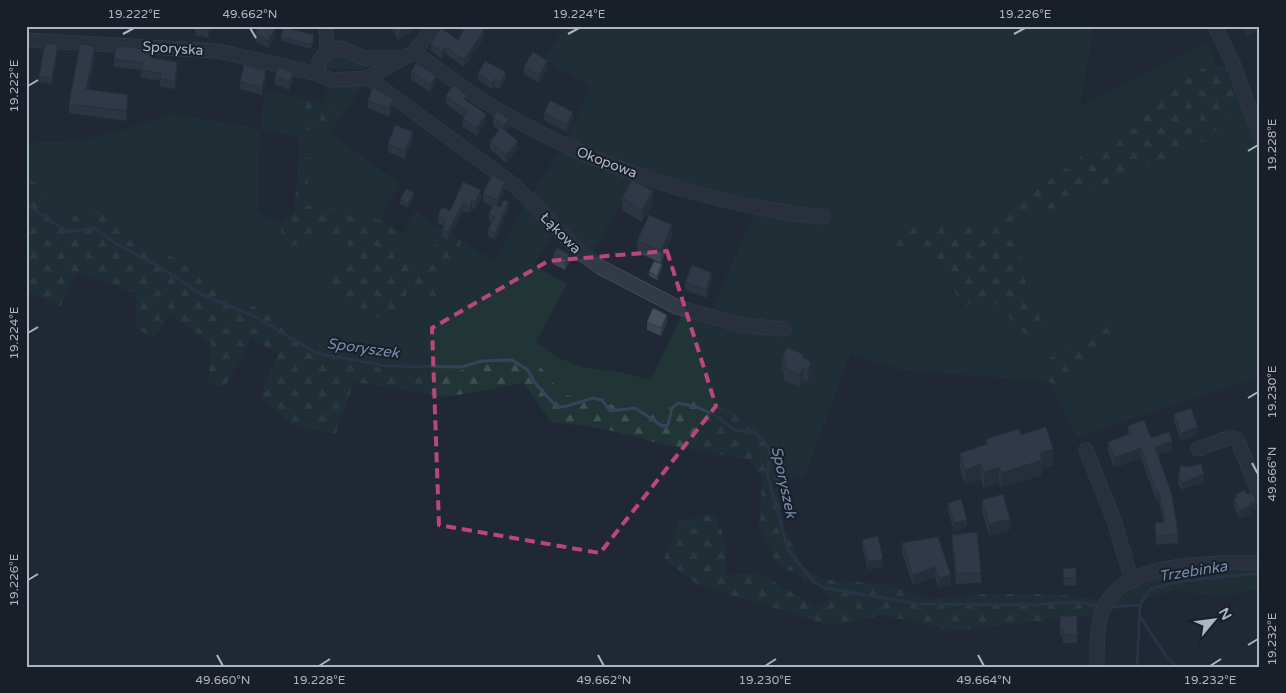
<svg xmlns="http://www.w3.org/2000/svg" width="1286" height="693" viewBox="0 0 1286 693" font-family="'Varela Round',sans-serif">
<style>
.grass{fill:#223536;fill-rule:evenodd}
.forest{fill:url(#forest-firs)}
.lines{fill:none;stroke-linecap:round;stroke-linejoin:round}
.stream{stroke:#33445b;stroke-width:3}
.minor-casing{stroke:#505863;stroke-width:15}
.minor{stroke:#323a45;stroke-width:14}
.wall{fill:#3b4451}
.shaded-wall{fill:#303742}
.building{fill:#454f5e;stroke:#303742}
.marked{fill:none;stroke:#bb477a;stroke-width:4;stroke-dasharray:10 6;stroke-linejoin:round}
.ticks{fill:none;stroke:#acb5c2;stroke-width:2}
.labels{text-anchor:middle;stroke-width:4;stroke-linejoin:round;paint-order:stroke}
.street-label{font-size:14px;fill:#acb5c2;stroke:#181f29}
.water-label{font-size:15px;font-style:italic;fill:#758caa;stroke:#181f29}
.neatline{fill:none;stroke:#acb5c2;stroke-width:2}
.ticks-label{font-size:12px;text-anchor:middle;fill:#acb5c2}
</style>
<defs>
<pattern id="forest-firs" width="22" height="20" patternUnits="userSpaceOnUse" patternTransform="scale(1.25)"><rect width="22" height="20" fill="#223536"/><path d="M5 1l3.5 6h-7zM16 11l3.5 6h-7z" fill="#3f5051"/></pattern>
</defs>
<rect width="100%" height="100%" fill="#1f2834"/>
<!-- grass -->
<g class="grass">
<path d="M565 26H1094L1080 106 1207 41 1217 66 1201 68 993 221 900 223 936 258 962 307 989 295 1029 338 1050 325 1027 292 1016 221 1043 213 1227 65 1260 144V376L1077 437 1049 382 901 370 851 354 805 475 780 479 784 461 768 432 742 413 682 397 661 415 563 394 538 364 513 356 437 377 349 362 200 275 93 207 55 220 40 185 26 178V143L87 140 173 114 260 129 265 90 304 99 300 128 314 130 340 80 368 78 330 134 400 183 381 220 358 217 325 204 307 206 309 158 299 155V137L260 130 258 209 262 215 280 222 282 240 288 246 311 240 340 238 351 248 347 266 331 275 326 289 411 285 435 298 462 241 494 261 528 199 563 145 638 173 589 260 556 229 534 265 567 284 536 342 559 358 582 367 619 372 651 380 682 314 787 326 711 312 755 211 565 141 590 87 544 60ZM1106 317 1116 330 1067 389 1049 382Z"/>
<path d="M334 53 381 62 368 69H328L325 66 324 60Z"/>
<path d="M415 211 443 229 421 268 392 252 404 234Z"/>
<path d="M1260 562V589L1219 597 1174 590 1102 614 1106 603 1144 575Z"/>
</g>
<!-- forest -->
<g class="forest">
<path d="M1227 65 1241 103 1207 140 1042 213 1016 222 1027 292 1051 325 1028 338 989 296 963 307 936 258 896 245 900 223 993 221 1202 68Z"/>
<path d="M331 80H340L331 120 314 130 299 129 304 99 323 104Z"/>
<path d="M299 155 309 158 307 206 325 204 358 217 381 220 404 234 393 252 421 268 443 229 462 241 435 298 411 285 392 320 357 312 332 301 326 289 331 275 347 266 351 248 340 238 311 240 289 246 282 240 280 222 294 211Z"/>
<path d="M26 178 40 185 56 220 93 207 200 275 349 362 437 377 513 356 538 364 563 394 660 415 682 397 742 413 768 432 784 461 778 489 785 530 804 569 827 580 886 584 933 599 977 594H1053L1097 599 1093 615 952 631 882 615 832 626 698 585 664 559 679 521 715 514 726 542 727 575 759 573 815 606 830 599 821 588 776 563 759 527 762 479 749 460 662 444 601 428 551 422 524 383 446 397 354 382 336 434 292 425 260 396 278 353 251 339 225 387 208 384 211 343 170 315 154 339 136 328 135 293 77 273 61 306 26 291Z"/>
<path d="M1107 317 1116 330 1067 390 1049 382 1043 363Z"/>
</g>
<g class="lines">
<!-- stream -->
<g class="stream">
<path d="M26 204 68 232 94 228 118 245 160 267 201 294 258 318 316 353 386 366 461 367 482 361 512 360 528 370 535 383 556 406 564 407 593 398 602 400 610 411 635 408 662 426 668 425 672 408 678 403 697 407 718 417 734 430 754 432 766 443 770 453 767 473 788 550 814 582 825 588 919 604 1033 605 1074 602 1101 606"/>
<path d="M1109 607 1140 605"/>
<path d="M1139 615 1166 656 1177 667"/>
<path d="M1137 667 1140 605 1150 589 1182 581 1260 573"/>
</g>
<!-- minor casing -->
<g class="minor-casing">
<g id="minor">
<path d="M326 26 327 51"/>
<path d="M1215 26 1234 66 1260 136"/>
<path d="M26 40 218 51 318 74"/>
<path d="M414 52C438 69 461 86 485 102 585 164 706 205 823 217"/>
<path d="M402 58H364L341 48 327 51 319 61 318 74 331 80 368 78 414 52 435 26"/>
<path d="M368 78 515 186 582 254 600 267 677 307 741 325 784 329"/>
<path d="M1198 449 1231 437 1237 439 1260 496"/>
<path d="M1086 450 1114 520 1132 581"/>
<path d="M1097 667C1097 647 1096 621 1106 603 1132 559 1216 564 1260 562"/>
</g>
</g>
<!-- minor -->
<use href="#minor" class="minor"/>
</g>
<!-- wall -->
<g class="wall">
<path d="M195 26H211L208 38 195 35Z"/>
<path d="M390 26H412V31L399 40Z"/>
<path d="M456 26H478L484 38 464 67 446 54 442 59 431 51V44L458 40 464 32Z"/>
<path d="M1243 26H1260V30L1247 36Z"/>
<path d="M255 33 275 37 268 48 255 41Z"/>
<path d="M281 37 314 39 311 49 281 41Z"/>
<path d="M58 51 52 84 39 82V76Z"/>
<path d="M95 56 88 89 128 104 126 121 69 113V104Z"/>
<path d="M114 59H154L177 70 175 89 160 87V81L141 77V70L114 67Z"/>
<path d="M524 66 548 69 539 83 524 74Z"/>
<path d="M411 72 436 83 430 92 411 80Z"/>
<path d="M478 73 506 79 500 89 494 86 492 89 478 80Z"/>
<path d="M275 76 293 81 289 90 275 84Z"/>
<path d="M266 78 262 95 240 89V82Z"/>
<path d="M446 96 467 101 486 122 477 136 463 127V119L464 117 446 104Z"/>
<path d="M368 100 393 107 389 117 368 108Z"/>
<path d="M544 113 573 119 567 132 544 120Z"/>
<path d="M493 118 509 127 506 131 518 148 506 163 490 149V142L499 130 493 126Z"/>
<path d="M413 140 405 159 388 152V144Z"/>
<path d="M463 182 481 198 475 210 472 208 470 213 463 211 448 240 442 237V229L444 226 438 223V215L450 211Z"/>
<path d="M505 190 498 206 509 209 495 240 488 236V230L492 222 489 221V214L492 206 483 202V194Z"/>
<path d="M414 197 408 208 400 204V200Z"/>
<path d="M622 198 653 203 642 222 622 210Z"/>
<path d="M672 237 661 263 637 252V241Z"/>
<path d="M553 256 569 262 565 270 553 264Z"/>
<path d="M662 268 657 280 649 276V272Z"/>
<path d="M712 280 706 298 685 290V282Z"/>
<path d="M647 322H667L661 336 647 330Z"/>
<path d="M782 359H804L811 373 808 382 803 380 800 387 784 380V371L782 370Z"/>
<path d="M1174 414 1198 435 1181 441 1174 422Z"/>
<path d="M1128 426 1151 438 1172 451 1158 455 1178 534V543L1156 545 1155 523 1163 522 1159 501 1157 502 1141 458 1114 468 1108 451V442L1128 434Z"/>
<path d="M1021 435 1053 465 1042 468V475L1001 488 999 483 984 488 981 480 965 485 960 468V453L986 445V439Z"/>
<path d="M1186 467 1204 482 1182 490 1178 485V477Z"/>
<path d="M1236 494H1247L1256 509 1251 510V514L1239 519 1234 506V498L1236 497Z"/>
<path d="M982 500 1010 530 989 536 982 512Z"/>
<path d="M948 503 967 527 954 531 948 511Z"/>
<path d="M952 535 981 573V583L956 584 952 546Z"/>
<path d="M938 537 951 585 939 588 935 577 913 585 902 553V543Z"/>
<path d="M862 540 883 567 868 570 862 548Z"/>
<path d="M1076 568V585L1064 586 1063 569Z"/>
<path d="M1060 616H1077V643H1063V636H1060Z"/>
</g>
<!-- shaded-wall -->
<g class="shaded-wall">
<path d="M209 26H211L208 38V30Z"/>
<path d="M408 26H412V31L399 40V32Z"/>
<path d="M1251 26H1260V30L1247 36V28Z"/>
<path d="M275 29V37L268 48V41Z"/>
<path d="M484 30V38L464 67V60Z"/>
<path d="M58 44V51L52 84V78Z"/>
<path d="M95 46V56L86 98V89Z"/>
<path d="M446 47V54L442 59V52Z"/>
<path d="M548 61V69L539 83V75Z"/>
<path d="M177 62V70L175 89V81Z"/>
<path d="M266 70V78L262 95V87Z"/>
<path d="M506 72V79L500 89V82Z"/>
<path d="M293 73V81L289 90V82Z"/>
<path d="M436 76V83L430 92V85Z"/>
<path d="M494 79V86L492 89V83Z"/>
<path d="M128 95V104L126 121V111Z"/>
<path d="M393 99V107L389 117V109Z"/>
<path d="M573 112V119L567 132V124Z"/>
<path d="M486 114V122L477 136V128Z"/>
<path d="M509 119V127L504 134V126Z"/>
<path d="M413 132V140L405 159V151Z"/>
<path d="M518 141V148L506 163V155Z"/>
<path d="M505 182V190L497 208V200Z"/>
<path d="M481 190V198L475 210V202Z"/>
<path d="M653 191V203L642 222V210Z"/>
<path d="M414 193V197L408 208V204Z"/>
<path d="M472 200V208L470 213V206Z"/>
<path d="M509 202V209L495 240V233Z"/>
<path d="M463 203V211L448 240V232Z"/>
<path d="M672 225V237L661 263V251Z"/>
<path d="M569 254V262L565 270V263Z"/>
<path d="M662 264V268L657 280V276Z"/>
<path d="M712 273V280L706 298V290Z"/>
<path d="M667 315V322L661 336V328Z"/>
<path d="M811 362V373L808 382V370Z"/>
<path d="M803 368V380L800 387V375Z"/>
<path d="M1198 427V435L1181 441V433Z"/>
<path d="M1172 441V451L1155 456V447Z"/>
<path d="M1141 448V458L1114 468V458Z"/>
<path d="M1053 449V465L1042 468V475L1001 488V473L1040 453Z"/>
<path d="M981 464V480L965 485V470Z"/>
<path d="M999 467V483L984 488V472Z"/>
<path d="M1204 474V482L1182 490V483Z"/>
<path d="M1159 492V501L1157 502V493Z"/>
<path d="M1256 501V509L1251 510V514L1239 519V511L1250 503Z"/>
<path d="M1010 519V530L989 536V524Z"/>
<path d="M967 520V527L954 531V523Z"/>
<path d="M883 559V567L868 570V562Z"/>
<path d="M935 567V577L913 585V575Z"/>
<path d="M951 575V585L939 588V578Z"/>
</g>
<!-- building -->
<g class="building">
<path d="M195 26H209L208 30 195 27Z"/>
<path d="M259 26H271L275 29 268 41 255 33Z"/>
<path d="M395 26H408L399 32Z"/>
<path d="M466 26H478L484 30 464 60 446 47 442 52 431 44 441 28 458 40Z"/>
<path d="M284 27 314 35 311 45 281 37Z"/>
<path d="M45 44H58L52 78 39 76Z"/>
<path d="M80 44 95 46 86 89 128 95 126 111 69 104Z"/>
<path d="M116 46 154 50 152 58 177 62 175 81 160 79 161 73 141 70 143 63 114 59Z"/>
<path d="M533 52 548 61 539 75 524 66Z"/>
<path d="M485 61 506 72 500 82 494 79 492 83 478 73Z"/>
<path d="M416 63 436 76 430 85 411 72Z"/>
<path d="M244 65 266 70 262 87 240 82Z"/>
<path d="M278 67 293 73 289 82 275 76Z"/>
<path d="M453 85 467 95 464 99 486 114 477 128 463 119 468 112 446 96Z"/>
<path d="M373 87 393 99 389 109 368 100Z"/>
<path d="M550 100 573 112 567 124 544 113Z"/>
<path d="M497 111 509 119 504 126 493 118Z"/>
<path d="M395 125 413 132 405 151 388 144Z"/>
<path d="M501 127 518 141 506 155 490 142Z"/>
<path d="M492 175 505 182 497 200 483 194Z"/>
<path d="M632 180 653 191 642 210 622 198Z"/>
<path d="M463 182 481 190 475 202 472 200 470 206 463 203 448 232 442 229 446 220 438 215 442 207 450 211Z"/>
<path d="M406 189 414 193 408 204 400 200Z"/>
<path d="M504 200 509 202 495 233 488 230 495 217 489 214 493 204 500 207Z"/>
<path d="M649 215 672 225 661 251 637 241Z"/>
<path d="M557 248 569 254 565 263 553 256Z"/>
<path d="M654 261 662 264 657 276 649 272Z"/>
<path d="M692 265 712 273 706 290 685 282Z"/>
<path d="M653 308 667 315 661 328 647 322Z"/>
<path d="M787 347 804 355 803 358 811 362 808 370 803 368 800 375 784 368 787 361 782 359Z"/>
<path d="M1191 408 1198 427 1181 433 1174 414Z"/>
<path d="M1144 420 1151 438 1169 432 1172 441 1155 447 1172 495 1178 534 1156 536 1155 523 1165 522 1159 492 1157 493 1141 448 1114 458 1108 442 1131 433 1128 426Z"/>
<path d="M1046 427 1053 449 1040 453 1042 460 1001 473 999 467 984 472 981 464 965 470 960 453 988 444 986 439 1019 429 1021 435Z"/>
<path d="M1201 464 1204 474 1182 483 1178 477 1181 465 1186 467Z"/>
<path d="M1245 490 1247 494 1253 493 1256 501 1250 503 1251 506 1239 511 1234 498 1238 497 1236 494Z"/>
<path d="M1003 494 1010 519 989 524 982 500Z"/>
<path d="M961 499 967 520 954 523 948 503Z"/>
<path d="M977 532 981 573H956L952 535Z"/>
<path d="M878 536 883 559 868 562 862 540Z"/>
<path d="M938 537 951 575 939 578 935 567 913 575 902 543Z"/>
<path d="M1076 568V578H1064L1063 569Z"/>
<path d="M1060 616H1077V635H1063V628H1060Z"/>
</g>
<!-- marked area -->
<path d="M0 0H1286V693H0ZM667 251 716 406 600 553 439 525 432 328 548 261Z" fill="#1f2834" fill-opacity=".55" fill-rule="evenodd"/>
<path class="marked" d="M667 251 716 406 600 553 439 525 432 328 548 261Z"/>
<!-- ticks -->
<path class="ticks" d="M250 28 256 38M123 34 134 28M568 34 579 28M1014 34 1025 28M28 86 38 80M1248 151 1258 145M28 333 38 327M1248 398 1258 392M1252 463 1258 474M28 580 38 574M1248 645 1258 639M217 655 223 666M598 655 604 666M978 655 984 666M319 666 330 659M765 666 776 659M1210 666 1221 659"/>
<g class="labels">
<!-- street labels -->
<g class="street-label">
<text transform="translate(173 48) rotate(4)" y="5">Sporyska</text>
<text transform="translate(607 162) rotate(21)" y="5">Okopowa</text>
<text transform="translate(561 233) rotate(45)" y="5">Łąkowa</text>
</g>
<!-- water labels -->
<g class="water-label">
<text transform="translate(363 348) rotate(8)" y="5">Sporyszek</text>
<text transform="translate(784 482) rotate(78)" y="5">Sporyszek</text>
<text transform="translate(1193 571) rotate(-9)" y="5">Trzebinka</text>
</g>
</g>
<!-- border -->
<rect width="1286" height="693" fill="none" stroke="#181f29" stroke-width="55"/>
<!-- north arrow -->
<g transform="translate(1214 620) rotate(61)" stroke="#181f29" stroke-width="4" paint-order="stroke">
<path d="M0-4L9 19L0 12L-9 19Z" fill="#acb5c2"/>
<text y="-8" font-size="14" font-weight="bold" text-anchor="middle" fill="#acb5c2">N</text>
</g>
<rect x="28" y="28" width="1230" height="638" class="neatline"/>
<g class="ticks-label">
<text x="134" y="18">19.222°E</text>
<text x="250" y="18">49.662°N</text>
<text x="579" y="18">19.224°E</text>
<text x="1025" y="18">19.226°E</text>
<text transform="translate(14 86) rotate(-90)" y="4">19.222°E</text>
<text transform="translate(1272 145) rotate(-90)" y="4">19.228°E</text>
<text transform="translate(14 333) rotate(-90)" y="4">19.224°E</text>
<text transform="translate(1272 392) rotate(-90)" y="4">19.230°E</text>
<text transform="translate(1272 474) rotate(-90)" y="4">49.666°N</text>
<text transform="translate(14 580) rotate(-90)" y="4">19.226°E</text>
<text transform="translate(1272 639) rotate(-90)" y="4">19.232°E</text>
<text x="223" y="684">49.660°N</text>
<text x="319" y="684">19.228°E</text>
<text x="604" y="684">49.662°N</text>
<text x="765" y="684">19.230°E</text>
<text x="984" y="684">49.664°N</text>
<text x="1210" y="684">19.232°E</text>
</g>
</svg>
